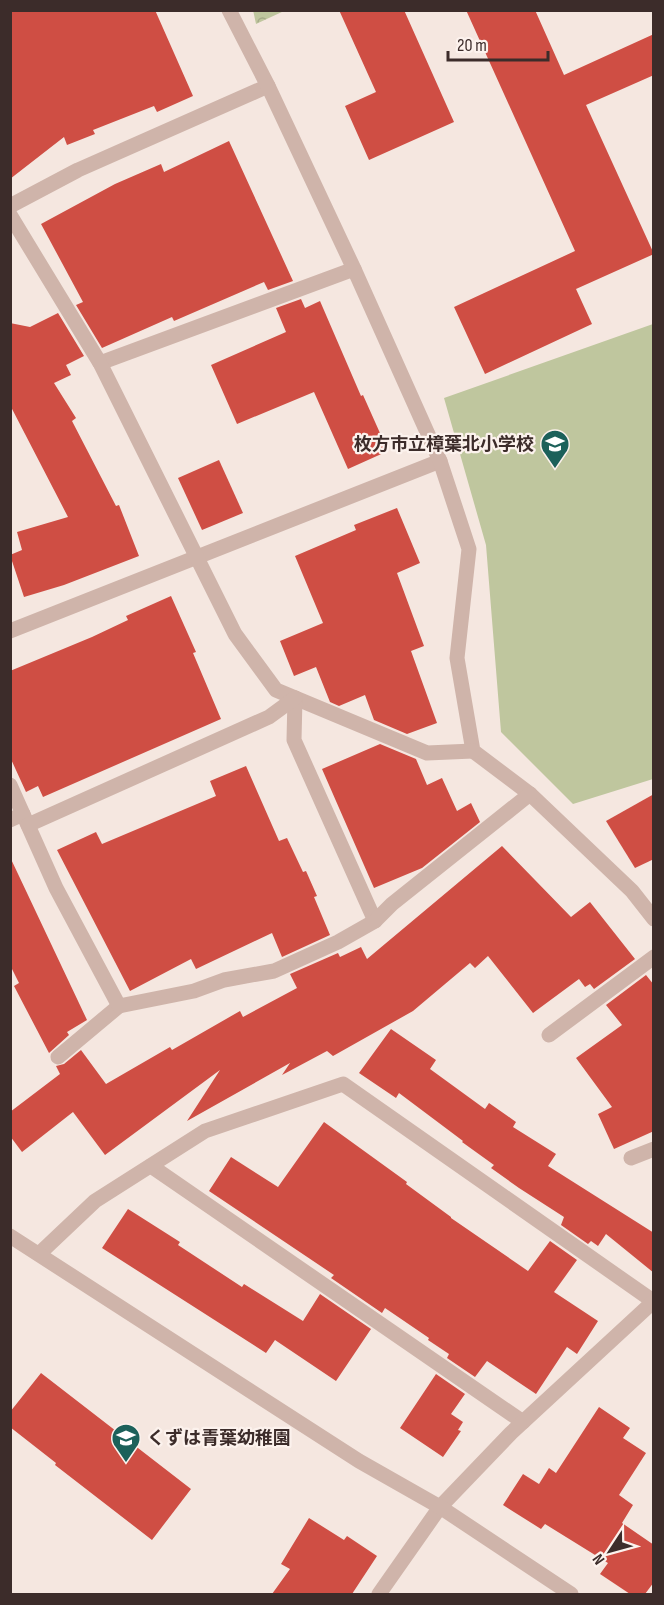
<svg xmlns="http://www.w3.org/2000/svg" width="664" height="1605" viewBox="0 0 664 1605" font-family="'Sofia Sans Condensed','Noto Sans JP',sans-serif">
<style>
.green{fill:#bfc69e}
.park{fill:url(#park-crowns)}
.building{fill:#cf4e44}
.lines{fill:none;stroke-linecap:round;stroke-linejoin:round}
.service{stroke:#cfb4aa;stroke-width:15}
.minor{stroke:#cfb4aa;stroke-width:15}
.tertiary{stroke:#cfb4aa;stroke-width:15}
.labels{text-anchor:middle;stroke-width:4.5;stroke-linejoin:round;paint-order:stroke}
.poi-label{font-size:18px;font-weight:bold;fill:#3c2c2a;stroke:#fcf2ed;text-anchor:end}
</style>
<defs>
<pattern id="park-crowns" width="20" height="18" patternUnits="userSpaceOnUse" patternTransform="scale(1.5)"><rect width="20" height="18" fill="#bfc69e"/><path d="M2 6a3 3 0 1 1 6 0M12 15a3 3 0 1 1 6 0" fill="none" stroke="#a5aa88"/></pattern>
</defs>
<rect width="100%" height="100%" fill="#f5e7e0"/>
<!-- green -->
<path class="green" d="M653 324V779L573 804 501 732 486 545 444 398Z"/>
<!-- park -->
<path class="park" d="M253 10H284V11L256 24Z"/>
<!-- building -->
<g class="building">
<path d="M10 10H155L193 96 157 112 154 106 93 130 95 134 67 145 64 137 10 179Z"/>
<path d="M339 10H404L454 122 369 160 345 106 376 92Z"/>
<path d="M466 10H535L564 75 654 34V75L586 105 654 254 576 289 592 324 485 374 454 307 575 251Z"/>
<path d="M229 141 293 281 268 290 264 282 174 321 172 317 102 348 76 305 83 302 41 224 115 184 161 164 164 172Z"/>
<path d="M301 299 305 308 320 301 361 396 363 395 388 451 348 469 314 392 237 424 211 365 286 332 276 308Z"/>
<path d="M58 313 84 356 66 365 71 375 54 383 76 418 72 421 116 506 119 505 139 556 64 585 24 597 10 555 22 550 17 532 68 517 10 405V323L30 327Z"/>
<path d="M219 460 243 513 202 530 178 478Z"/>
<path d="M397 508 420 563 397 573 424 646 411 651 437 723 407 734 374 720 365 695 339 706 330 702 316 667 294 676 280 641 323 623 295 556 356 530 354 525Z"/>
<path d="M171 596 196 652 193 653 221 719 43 797 38 786 26 792 10 757V671L92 637 128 620 126 616Z"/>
<path d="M380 744 416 759 427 785 442 778 457 811 471 803 480 822 422 868 374 888 322 769Z"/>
<path d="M246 766 279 841 287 838 303 872 306 871 317 896 314 897 330 935 282 957 272 933 196 969 191 959 130 991 57 850 96 832 102 844 216 796 210 781Z"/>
<path d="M654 794V859L635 868 606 821Z"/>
<path d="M502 846 571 917 590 902 635 959 594 989 590 984 585 987 579 979 533 1013 488 956 475 968 470 963 413 1011 333 1056 327 1051 282 1075 290 1063 187 1121 220 1070 105 1155 73 1112 22 1152 10 1136V1112L60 1074 56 1066 64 1064 81 1050 106 1084 170 1047 172 1050 240 1011 243 1017 297 988 290 974 338 953 340 957 361 947 367 959Z"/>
<path d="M10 857 87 1020 67 1032 69 1035 49 1053 14 986 19 983 10 965Z"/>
<path d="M646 975 654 985V1131L614 1149 598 1114 612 1107 576 1058 622 1025 606 1005Z"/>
<path d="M391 1029 436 1060 430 1069 485 1109 489 1103 516 1122 513 1127 556 1154 548 1166 654 1233V1273L606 1234 598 1246 591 1241 588 1244 561 1225 564 1217 519 1188 491 1168 494 1165 462 1142 463 1141 399 1093 396 1098 359 1073Z"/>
<path d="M324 1122 407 1182 406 1184 451 1217V1218L528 1271 550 1241 577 1260 554 1292 598 1321 577 1354 567 1347 536 1394 487 1361 475 1377 447 1358 449 1354 428 1340 429 1338 385 1308 382 1313 331 1278 334 1275 209 1191 231 1157 278 1187Z"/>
<path d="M128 1209 180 1242 178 1245 242 1287 244 1284 303 1321 320 1294 371 1329 336 1381 275 1340 266 1353 102 1248Z"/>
<path d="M41 1373 191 1489 152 1540 55 1465 56 1463 10 1427V1412Z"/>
<path d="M436 1374 465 1394 451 1414 463 1422 458 1430 461 1431 443 1457 400 1428Z"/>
<path d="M599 1407 630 1428 623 1438 646 1453 619 1495 633 1505 622 1523 654 1545V1582L645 1594H630L600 1574 608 1563 545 1524 541 1529 503 1505 523 1474 539 1484 549 1468 556 1473Z"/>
<path d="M309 1518 344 1540 347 1536 377 1556 352 1594H272L290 1569 281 1564Z"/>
</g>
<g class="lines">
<!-- service -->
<g class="service">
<path d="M10 206 78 170 268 86"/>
<path d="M100 363 354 269"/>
<path d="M10 631 440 461"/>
<path d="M10 820 23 814"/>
<path d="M549 1035 654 957"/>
<path d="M58 1057 119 1006"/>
<path d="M631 1158 654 1149"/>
</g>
<!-- minor -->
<g class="minor">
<path d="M229 10 268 86 354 269 440 461 469 549 457 658 473 751 530 794 632 891 654 919"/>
<path d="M10 215 100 363 235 634 276 690 427 753 473 751"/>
<path d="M295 698 294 740 375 921"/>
<path d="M10 785 56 888 119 1006 194 991 224 980 274 971 338 942 375 921 392 904 530 794"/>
<path d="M28 825 269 717 295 698"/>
<path d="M151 1166 523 1422"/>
<path d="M39 1254 95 1201 205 1131 343 1084 653 1301"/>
<path d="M379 1594 440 1507 511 1433 654 1301"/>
</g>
<!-- tertiary -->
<path class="tertiary" d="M10 1236 359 1461 440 1507 571 1594"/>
</g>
<!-- icons -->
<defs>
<g id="school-pin" transform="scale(1.5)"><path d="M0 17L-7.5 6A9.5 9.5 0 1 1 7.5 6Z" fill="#1c615a" stroke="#fcf2ed"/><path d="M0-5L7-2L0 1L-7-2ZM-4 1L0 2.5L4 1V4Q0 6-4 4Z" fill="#fff"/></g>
</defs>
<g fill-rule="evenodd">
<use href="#school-pin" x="555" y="444"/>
<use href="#school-pin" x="126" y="1438"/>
</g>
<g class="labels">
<!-- poi labels -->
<g class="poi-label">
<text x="534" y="450">枚方市立樟葉北小学校</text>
<text x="147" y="1444" text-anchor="start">くずは青葉幼稚園</text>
</g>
</g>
<!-- border -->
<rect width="664" height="1605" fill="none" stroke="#3c2c2a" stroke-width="24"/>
<!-- north arrow -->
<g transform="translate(610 1551) rotate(234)" stroke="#fcf2ed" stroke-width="4.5" paint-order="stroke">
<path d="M0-4.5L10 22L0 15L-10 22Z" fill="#3c2c2a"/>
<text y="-9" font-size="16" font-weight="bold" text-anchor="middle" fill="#3c2c2a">N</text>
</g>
<!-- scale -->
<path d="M448 51v9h100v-9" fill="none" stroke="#3c2c2a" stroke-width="3"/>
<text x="457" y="51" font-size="18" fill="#3c2c2a" stroke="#fcf2ed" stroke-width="4.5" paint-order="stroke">20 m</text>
</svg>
